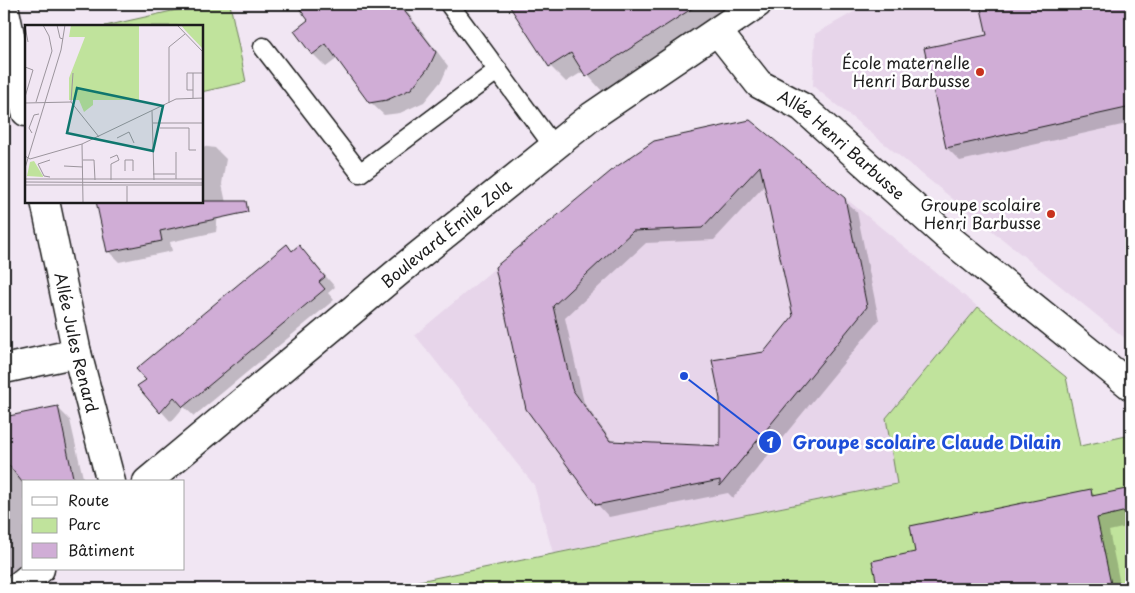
<svg xmlns="http://www.w3.org/2000/svg" width="1135" height="593" viewBox="0 0 1135 593" font-family="'Playpen Sans',sans-serif">
<style>
.built{fill:#e7d5ea}
.green{fill:#c0e39c;stroke:#6e805c}
.shadow{fill:#0003;fill-rule:evenodd}
.building{fill:#d0add6;stroke:#1c1c1c;fill-rule:evenodd}
.lines{fill:none;stroke-linecap:round;stroke-linejoin:round}
.lane-casing{stroke:#1c1c1c;stroke-width:21}
.street-casing{stroke:#1c1c1c;stroke-width:31}
.lane{stroke:#fff;stroke-width:18}
.street{stroke:#fff;stroke-width:28}
.poi-dot{fill:#c8321e;stroke:#fff;stroke-width:2}
.labels{text-anchor:middle;stroke-width:5;stroke-linejoin:round;paint-order:stroke}
.poi-label{font-size:16px;fill:#1c1c1c;stroke:#fff;text-anchor:end}
.street-label{font-size:16px;fill:#1c1c1c;stroke:#fff}
.inset-road{fill:none;stroke:#9c959d;stroke-width:1}
.view{fill:#0f766e;fill-opacity:0.15;stroke:#0f766e;stroke-width:2.5}
.inset-edge{fill:none;stroke:#1c1c1c;stroke-width:2.5}
.leader{fill:none;stroke:#1d4ed8;stroke-width:2}
.callout-dot{fill:#1d4ed8;stroke:#fff;stroke-width:2}
.mark-label{font-size:15px;text-anchor:middle;font-weight:bold;fill:#fff}
.callout-label{font-size:18px;text-anchor:middle;font-weight:bold;fill:#1d4ed8;stroke:#fff;stroke-width:5;stroke-linejoin:round;paint-order:stroke}
</style>
<rect width="100%" height="100%" fill="#f1e6f3"/>
<filter id="ink" filterUnits="userSpaceOnUse"><feTurbulence type="fractalNoise" baseFrequency=".02" numOctaves="2"/><feDisplacementMap in="SourceGraphic" scale="10" xChannelSelector="R" yChannelSelector="G"/><feConvolveMatrix kernelMatrix="1 2 1 2 8 2 1 2 1" color-interpolation-filters="sRGB"/></filter>
<g filter="url(#ink)">
<!-- built -->
<g class="built">
<path d="M868 4H1131V343L813 86 815 34Z"/>
<path d="M751 121 978 307 887 417 897 484 553 553 534 485 415 335 616 167 654 141Z"/>
</g>
<!-- green -->
<g class="green">
<path d="M203 4H230L246 82 201 92V26H105Z"/>
<path d="M978 307 1066 377 1080 446 1131 435V589H380L897 484 886 418Z"/>
</g>
<!-- shadow -->
<g class="shadow">
<path d="M297 4H409L404 8 448 66 442 80 424 102 400 113 384 115 370 102 338 58 326 67 313 54 310 21Z"/>
<path d="M510 4H739L603 92 584 71 566 82 550 66Z"/>
<path d="M982 4H1131V123L960 161 947 148 988 36Z"/>
<path d="M750 122 857 212 879 320 733 498 728 493 609 517 597 504 496 267ZM765 185 794 317 765 353 721 447 613 443 584 403 565 318 646 243 714 240Z"/>
<path d="M201 146 215 148 226 159 222 184 226 203 219 204 216 232 170 242 172 251 119 262 108 251 201 201Z"/>
<path d="M286 245 293 252 299 247 309 257 335 287 328 293 334 300 194 416 184 407 171 422 139 386Z"/>
<path d="M57 407 70 420 84 482H24V563L4 579V482L9 478 4 454V418Z"/>
<path d="M1131 489V526L1109 531 1121 589H879L874 562 916 553 1090 491 1096 496Z"/>
</g>
<!-- building -->
<g class="building">
<path d="M296 4H399L436 52 429 67 411 89 387 100 369 103 326 44 312 55 294 31 308 20Z"/>
<path d="M508 4H699L586 77 571 53 549 67Z"/>
<path d="M980 4H1131V107L946 148 924 48 987 35Z"/>
<path d="M750 120 845 198 867 307 720 486V480L596 505 526 409 495 267 616 167 654 141ZM760 166 793 316 764 352 712 360 720 399V446L610 441 572 389 553 306 633 231 702 228Z"/>
<path d="M96 201H246L248 212 160 231 162 241 107 252Z"/>
<path d="M287 244 292 251 299 245 325 277 319 282 325 289 183 407 174 397 160 413 137 386 146 380 136 369Z"/>
<path d="M58 406 74 482H22L4 459V417Z"/>
<path d="M1131 488V510L1097 518 1112 589H878L872 561 915 552 910 526 1091 489 1092 496Z"/>
</g>
<g class="lines">
<!-- lane casing -->
<g class="lane-casing">
<g id="lane">
<path d="M449 4 554 147"/>
<path d="M263 47 360 173 498 70"/>
</g>
</g>
<!-- street casing -->
<g class="street-casing">
<g id="street">
<path d="M4 6 26 112"/>
<path id="s1" d="M718 32 759 84 802 107 952 241 1131 386"/>
<path id="s2" d="M45 201 77 353 111 482"/>
<path d="M4 369 77 353"/>
<path id="s3" d="M147 482 403 268 592 116 757 4"/>
<path d="M15 589 40 569"/>
</g>
</g>
<!-- lane -->
<use href="#lane" class="lane"/>
<!-- street -->
<use href="#street" class="street"/>
</g>
</g>
<!-- markers -->
<g class="poi-dot">
<circle cx="980" cy="72" r="5"/>
<circle cx="1051" cy="214" r="5"/>
</g>
<g class="labels">
<!-- poi labels -->
<g class="poi-label">
<text x="970" y="69">École maternelle<tspan x="970" dy="18">Henri Barbusse</tspan></text>
<text x="1041" y="211">Groupe scolaire<tspan x="1041" dy="18">Henri Barbusse</tspan></text>
</g>
<!-- street labels -->
<g class="street-label">
<text dy="6" stroke="none"><textPath href="#s1" startOffset="169">Allée Henri Barbusse</textPath></text>
<text dy="6" stroke="none"><textPath href="#s3" startOffset="389">Boulevard Émile Zola</textPath></text>
<text dy="6" stroke="none"><textPath href="#s2" startOffset="145">Allée Jules Renard</textPath></text>
</g>
</g>
<!-- overview -->
<g transform="translate(25 25)">
<rect width="178" height="178" fill="#f1e6f3"/>
<path d="M46 0H114V75H68V80L59 87 54 75H44V53L60 12H44ZM156 0H177V23L160 5ZM9 136 18 151V152L2 151 5 137Z" fill="#c0e39c"/>
<path class="inset-road" d="M32 0 35 13 38 14M152 0 178 27M0 1 3 17M0 42 8 45 0 72M168 48V73M168 65H162V48H178M11 77 27 26 24 11 18 0M46 77 48 48M0 78 46 77 74 112M144 78V22L160 9M127 86 129 155M128 98H178M135 103H164V125H171M7 108 4 103 9 90 14 89M92 113 104 107 109 118M57 119 58 177M151 127V154M0 131 5 134 57 119 151 74 178 73M85 133 92 130 94 135 86 139V155M25 135 13 139 19 151 25 152M58 135H69L70 155M39 141 58 142M0 143 36 25 40 0M100 146V135H108V146M128 149H150M0 154H178M0 157 178 158M0 160H178M102 177V161"/>
<path class="view" d="M52 63 138 81 128 126 42 108Z"/>
<rect width="178" height="178" class="inset-edge"/>
</g>
<!-- callouts -->
<path class="leader" d="M684 376L770 442"/>
<g class="callout-dot">
<circle cx="684" cy="376" r="5"/>
<circle cx="770" cy="442" r="12"/>
</g>
<g class="mark-label">
<text x="770" y="448">1</text>
</g>
<g class="callout-label">
<text x="927" y="449">Groupe scolaire Claude Dilain</text>
</g>
<!-- margin -->
<rect width="1135" height="593" fill="none" stroke="#fff" stroke-width="20"/>
<rect x="10" y="10" width="1115" height="573" fill="none" stroke="#1c1c1c" stroke-width="2" filter="url(#ink)"/>
<!-- legend -->
<rect x="22" y="480" width="162" height="90" fill="#ffffff" stroke="#a4a4a4"/>
<rect x="32" y="497" width="25" height="8" fill="#ffffff" stroke="#a4a4a4"/>
<text x="68" y="506" font-size="15" fill="#1c1c1c">Route</text>
<rect x="32" y="518" width="25" height="15" fill="#c0e39c" stroke="#a4a4a4"/>
<text x="68" y="530" font-size="15" fill="#1c1c1c">Parc</text>
<rect x="32" y="543" width="25" height="15" fill="#d0add6" stroke="#a4a4a4"/>
<text x="68" y="556" font-size="15" fill="#1c1c1c">Bâtiment</text>
</svg>
